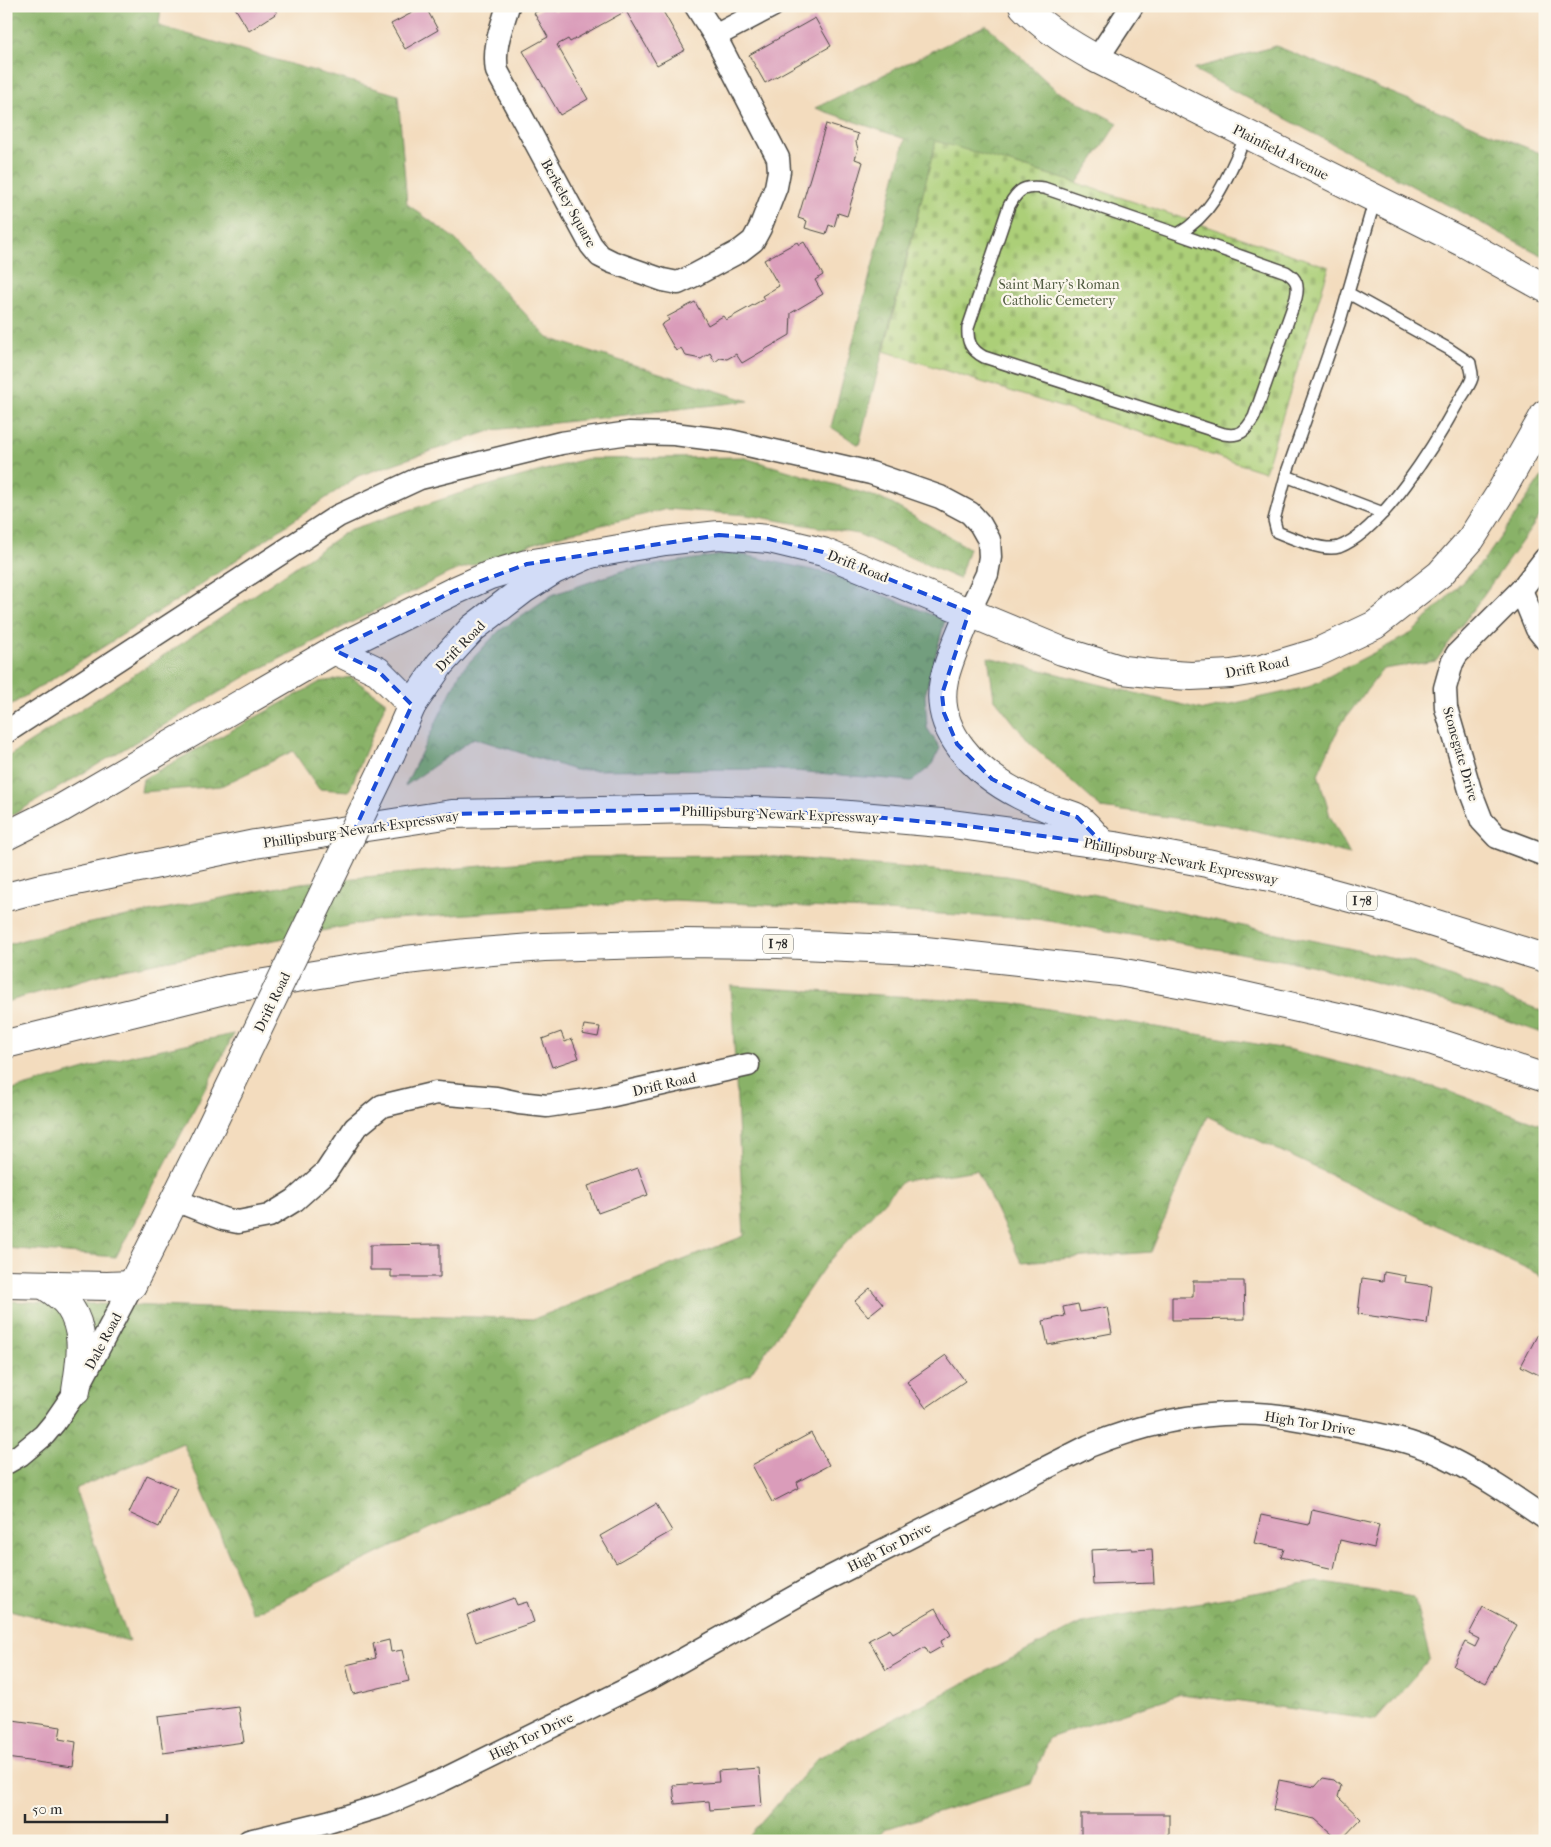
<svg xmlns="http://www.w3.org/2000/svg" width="1551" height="1847" viewBox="0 0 1551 1847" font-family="'IM FELL French Canon',serif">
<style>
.forest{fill:url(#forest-crowns);stroke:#5a6e4a}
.cemetery{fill:url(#cemetery-stones);stroke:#6c7d52}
.building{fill:#da9cba}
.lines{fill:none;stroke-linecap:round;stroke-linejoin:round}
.lane-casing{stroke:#494641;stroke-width:14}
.street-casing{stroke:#494641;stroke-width:25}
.secondary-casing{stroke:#494641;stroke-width:30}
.highway-casing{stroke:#494641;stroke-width:30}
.lane{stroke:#fff;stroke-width:11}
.street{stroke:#fff;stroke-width:22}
.secondary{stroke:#fff;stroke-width:28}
.highway{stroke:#fff;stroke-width:28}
.secondary-bridge-casing{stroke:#494641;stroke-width:30;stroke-linecap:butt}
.secondary-bridge{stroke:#fff;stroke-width:28}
.marked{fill:#1d4ed8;fill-opacity:0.2;stroke:#1d4ed8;stroke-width:4;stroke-dasharray:10 6;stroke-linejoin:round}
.labels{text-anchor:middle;stroke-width:4.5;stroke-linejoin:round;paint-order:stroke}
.shield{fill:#fbf7ec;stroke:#696865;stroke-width:1}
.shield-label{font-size:12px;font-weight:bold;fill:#2b2b2b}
.street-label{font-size:14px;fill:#2b2b2b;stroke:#fbf7ec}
.park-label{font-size:14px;fill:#525c42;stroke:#fbf7ec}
</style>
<defs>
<pattern id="forest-crowns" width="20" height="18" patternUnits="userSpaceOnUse" patternTransform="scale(1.25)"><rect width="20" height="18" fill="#89b268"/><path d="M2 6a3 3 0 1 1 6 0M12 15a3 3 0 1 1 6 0" fill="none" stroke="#709156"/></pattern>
<pattern id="cemetery-stones" width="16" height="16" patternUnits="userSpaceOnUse" patternTransform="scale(1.25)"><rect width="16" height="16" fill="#accf78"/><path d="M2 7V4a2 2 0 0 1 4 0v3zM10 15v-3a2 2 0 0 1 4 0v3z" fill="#94b268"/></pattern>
</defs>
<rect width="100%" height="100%" fill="#fbf7ec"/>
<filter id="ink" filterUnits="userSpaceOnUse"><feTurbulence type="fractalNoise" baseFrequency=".02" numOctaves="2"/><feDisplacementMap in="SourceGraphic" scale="10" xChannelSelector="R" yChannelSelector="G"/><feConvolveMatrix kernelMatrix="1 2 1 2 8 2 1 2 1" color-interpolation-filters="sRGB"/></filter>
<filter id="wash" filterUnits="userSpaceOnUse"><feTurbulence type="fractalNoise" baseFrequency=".0096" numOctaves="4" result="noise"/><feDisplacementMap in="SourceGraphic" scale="20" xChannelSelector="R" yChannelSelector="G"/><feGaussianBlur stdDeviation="1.12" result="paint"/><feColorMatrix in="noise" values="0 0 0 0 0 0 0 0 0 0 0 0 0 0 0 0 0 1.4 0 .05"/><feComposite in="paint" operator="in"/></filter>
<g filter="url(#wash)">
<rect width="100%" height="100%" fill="#f3dcbe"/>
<!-- forest -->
<g class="forest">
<path d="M6 6H161L159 26 398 95 407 204 455 239 548 338 749 401 493 430 358 476 184 596 6 708Z"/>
<path d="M986 25 1057 91 1118 123 1077 183 936 142 859 445 831 427 905 139 815 108Z"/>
<path d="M1276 46 1545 155V257L1193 69Z"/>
<path d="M742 457 883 499 969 548 959 579 858 534 747 515 667 509 553 537 449 573 250 674 6 819V758L215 622 349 530 461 493 585 459Z"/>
<path d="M1545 472V509L1436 661 1383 669 1340 725 1318 774 1330 816 1350 854 1227 825 1101 808 1029 742 994 698 988 657 1204 710 1308 687 1412 633 1486 558Z"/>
<path d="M735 553 830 574 945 620 925 695 927 728 940 748 931 766 912 781 770 769 575 770 474 738 405 786 461 671 499 631 552 595 628 569Z"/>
<path d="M351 677 386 702 349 791 319 789 293 751 221 786 141 792 143 779 320 682Z"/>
<path d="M765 856 1007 876 1409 961 1545 1012V1034L1474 1009 1311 965 1036 919 674 900 379 920 113 971 6 1002V945L64 928 301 883 578 857Z"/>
<path d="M731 986 1013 1003 1292 1050 1448 1091 1545 1126V1277L1207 1116 1151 1252 1021 1262 977 1170 903 1181 828 1262 750 1374 253 1614 183 1443 75 1489 129 1641 6 1609V1301L534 1319 744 1236Z"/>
<path d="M234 1034 116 1257 6 1248V1092L133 1055Z"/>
<path d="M1317 1582 1414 1597 1430 1658 1376 1720 1181 1694 1049 1738 1031 1784 885 1829 874 1841H745L818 1758 1081 1623Z"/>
</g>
<!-- cemetery -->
<path class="cemetery" d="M936 141 1077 183 1329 267 1265 472 884 351Z"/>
<g id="blocks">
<!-- building -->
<g class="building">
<path d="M234 6H273L277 13 249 31Z"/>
<path d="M425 6 438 30 405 49 391 24Z"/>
<path d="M546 6H552L555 11 563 6H660L685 50 657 65 626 11 570 42 568 39 557 45 588 99 560 115 523 51 548 37 534 13Z"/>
<path d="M815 18 831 46 765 83 749 55Z"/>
<path d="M826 124 858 134 856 142 858 149 855 159 863 162 847 216 838 213 834 227 829 225 826 234 805 228 807 221 798 218Z"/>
<path d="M797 242 799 245 804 242 823 275 815 280 823 294 791 313 790 335 742 363 736 354 727 359 720 358 715 362 710 353 701 359 686 356 681 348 676 351 661 325 669 320 667 317 695 302 708 325 723 316 726 320 764 299 762 296 779 286 764 260Z"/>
<path d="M584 1025 600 1027 598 1037 582 1034Z"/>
<path d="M561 1032 565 1042 572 1039 579 1058 552 1067 542 1039Z"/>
<path d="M638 1168 648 1195 598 1213 588 1186Z"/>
<path d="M440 1244V1277H391V1270H370V1245Z"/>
<path d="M1384 1272 1406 1276 1405 1282 1432 1286 1427 1324 1358 1314 1362 1278 1383 1281Z"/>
<path d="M1193 1281H1244L1245 1319 1172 1320V1297H1193Z"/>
<path d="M870 1288 883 1304 868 1316 855 1301Z"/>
<path d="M1078 1304 1080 1312 1107 1307 1112 1333 1048 1345 1043 1321 1065 1316 1063 1307Z"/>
<path d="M1538 1334 1545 1337V1378L1521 1366Z"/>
<path d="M946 1355 965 1381 926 1408 907 1382Z"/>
<path d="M811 1433 829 1465 797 1482 799 1488 772 1502 752 1465Z"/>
<path d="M147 1475 177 1488 159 1527 129 1513Z"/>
<path d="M656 1504 672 1531 616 1563 600 1536Z"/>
<path d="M1312 1510 1379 1525 1374 1548 1340 1540 1334 1569 1281 1557 1284 1549 1254 1543 1261 1515 1309 1525Z"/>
<path d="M1132 1548V1550L1152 1549 1154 1583 1093 1585 1091 1550Z"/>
<path d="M514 1598 517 1605 527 1602 534 1622 476 1642 467 1615Z"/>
<path d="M1483 1607 1517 1625 1486 1683 1453 1666 1465 1642 1475 1647 1479 1639 1469 1634Z"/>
<path d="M936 1608 951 1635 941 1641 943 1646 929 1654 925 1647 886 1670 869 1640 890 1629 893 1633Z"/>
<path d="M389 1640 391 1652 402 1650 409 1681 353 1694 346 1665 376 1658 373 1644Z"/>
<path d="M239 1707 244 1742 163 1753 158 1717Z"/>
<path d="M6 1719 61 1727 59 1739 76 1742 73 1767 6 1758Z"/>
<path d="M759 1768 762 1806 710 1810 709 1801 675 1804 673 1785 719 1782 718 1771Z"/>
<path d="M1323 1778 1334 1780 1341 1786 1338 1797 1361 1819 1340 1841 1315 1819 1273 1810 1279 1780 1315 1787Z"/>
<rect x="1081" y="1814" width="88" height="27"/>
</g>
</g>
</g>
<g filter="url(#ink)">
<use href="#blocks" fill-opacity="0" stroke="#494641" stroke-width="1"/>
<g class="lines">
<!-- lane casing -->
<g class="lane-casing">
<g id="lane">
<path d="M1178 234 1286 272C1297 279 1299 285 1296 298L1254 417C1246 431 1240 437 1224 434L984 357C971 350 967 342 968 328L1009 206C1018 189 1025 185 1044 188L1178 234C1216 213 1229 172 1247 134"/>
<path d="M1348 293 1449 349 1470 363C1470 367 1473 373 1472 378 1470 386 1461 397 1457 404 1435 444 1382 531 1339 547 1323 552 1292 538 1277 532L1274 520 1287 472 1339 324 1375 199"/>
<path d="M1286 476 1383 513"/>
</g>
</g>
<!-- street casing -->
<g class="street-casing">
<g id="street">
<path d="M508 6C501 29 493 47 497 71L591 245 600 256 612 262 663 280 678 283 695 275 740 251 753 241 760 228 776 187 779 171 778 158 715 36 696 6"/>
<path d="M715 36 772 6"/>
<path d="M1097 59 1132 6"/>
<path d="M1545 559 1521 590 1457 654 1452 663 1445 688 1446 708 1470 790 1482 821 1497 837 1545 855"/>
<path d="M1521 590 1537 629 1545 639"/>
<path d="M6 732 338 516 420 478 561 443 629 433 674 434 730 441 871 473 940 497 970 513 980 524 989 540 990 557 987 574 969 612"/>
<path d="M175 1200 223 1219 238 1222 269 1216 295 1200 326 1172 355 1128 382 1106 436 1093 496 1098 519 1103 547 1106 600 1098 748 1065"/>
<path d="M6 1463 20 1455 44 1435 54 1423 76 1391 132 1285"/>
<path d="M249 1841 328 1822 384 1805 443 1780 654 1676 821 1582 1089 1446C1146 1423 1210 1409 1271 1415 1294 1417 1316 1423 1339 1427 1376 1433 1414 1441 1448 1458 1482 1475 1513 1496 1545 1518"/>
</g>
</g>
<!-- secondary casing -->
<g class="secondary-casing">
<g id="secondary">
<path d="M1023 6C1043 28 1071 45 1097 59L1466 244 1545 288"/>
<path d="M391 753 412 705 440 664 473 628 524 589 554 570 590 554 665 541 719 535 769 539 823 552 1062 651 1123 670 1158 674 1191 676 1231 674 1262 669 1316 653 1375 625 1440 574 1471 539 1499 495 1545 414"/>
<path d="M132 1285 205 1139"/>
</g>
</g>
<!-- highway casing -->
<g class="highway-casing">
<g id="highway">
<path d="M969 612C961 634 949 657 944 680 933 732 977 773 1020 795 1030 800 1040 805 1051 809 1059 812 1069 813 1076 817 1084 821 1096 837 1103 844"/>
<path d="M334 650 454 591 490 575 527 564 590 554"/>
<path d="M6 836 60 809 334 650 378 671 412 705"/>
<path d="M6 897 37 889 255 844 452 814 697 809 838 814 952 824 1115 846 1207 863 1296 883 1376 905 1545 958"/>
<path d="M6 1044 228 989 406 960 467 953 544 947 683 943 778 944 916 950 1119 972 1222 991 1356 1021 1433 1041 1545 1078"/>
<path d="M6 1284 107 1286 132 1285"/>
<path d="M45 1285C52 1291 64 1298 69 1306 87 1332 80 1362 76 1391"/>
</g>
</g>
<!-- lane -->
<use href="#lane" class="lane"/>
<!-- street -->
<use href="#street" class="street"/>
<!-- secondary -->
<use href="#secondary" class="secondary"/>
<!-- highway -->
<use href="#highway" class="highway"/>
<!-- secondary-bridge casing -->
<g class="secondary-bridge-casing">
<path id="secondary-bridge" d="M205 1139 391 753"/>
</g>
<!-- secondary-bridge -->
<use href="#secondary-bridge" class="secondary-bridge"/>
</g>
</g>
<!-- marked area -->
<path class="marked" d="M719 535 769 539 823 552 969 612 942 694 944 713 957 744 992 779 1048 808 1077 817 1103 844 952 824 838 814 697 809 452 814 355 829 412 705 378 671 334 650 454 591 527 564Z"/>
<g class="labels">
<!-- shield labels -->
<g class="shield">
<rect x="1347" y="891.5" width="30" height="19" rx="4"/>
<rect x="763" y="934.5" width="30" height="19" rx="4"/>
</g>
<g class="shield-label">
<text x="1362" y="905">I 78</text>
<text x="778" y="948">I 78</text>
</g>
<!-- street labels -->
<g class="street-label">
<text transform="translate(1281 152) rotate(27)" y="5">Plainfield Avenue</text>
<text transform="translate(569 203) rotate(61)" y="5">Berkeley Square</text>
<text transform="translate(858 566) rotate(22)" y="5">Drift Road</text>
<text transform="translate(460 646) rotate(-46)" y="5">Drift Road</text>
<text transform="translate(1257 667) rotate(-11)" y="5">Drift Road</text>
<text transform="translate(1461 754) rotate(74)" y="5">Stonegate Drive</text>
<text transform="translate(780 814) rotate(2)" y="5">Phillipsburg-Newark Expressway</text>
<text transform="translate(361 829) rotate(-8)" y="5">Phillipsburg-Newark Expressway</text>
<text transform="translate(1181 861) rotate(11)" y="5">Phillipsburg-Newark Expressway</text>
<text transform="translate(272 1002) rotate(-64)" y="5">Drift Road</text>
<text transform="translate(664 1084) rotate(-13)" y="5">Drift Road</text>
<text transform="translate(103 1341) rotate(-62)" y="5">Dale Road</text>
<text transform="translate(1310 1423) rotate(9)" y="5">High Tor Drive</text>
<text transform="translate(889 1547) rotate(-27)" y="5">High Tor Drive</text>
<text transform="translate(531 1736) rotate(-26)" y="5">High Tor Drive</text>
</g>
<!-- park labels -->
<g class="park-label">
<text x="1059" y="289">Saint Mary's Roman<tspan x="1059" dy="16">Catholic Cemetery</tspan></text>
</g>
</g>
<!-- margin -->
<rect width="1551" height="1847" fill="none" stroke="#fbf7ec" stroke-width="25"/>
<!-- scale -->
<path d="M25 1814v8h142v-8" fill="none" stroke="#2b2b2b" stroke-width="2.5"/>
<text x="32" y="1814" font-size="15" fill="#2b2b2b" stroke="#fbf7ec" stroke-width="4" paint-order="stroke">50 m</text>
</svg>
